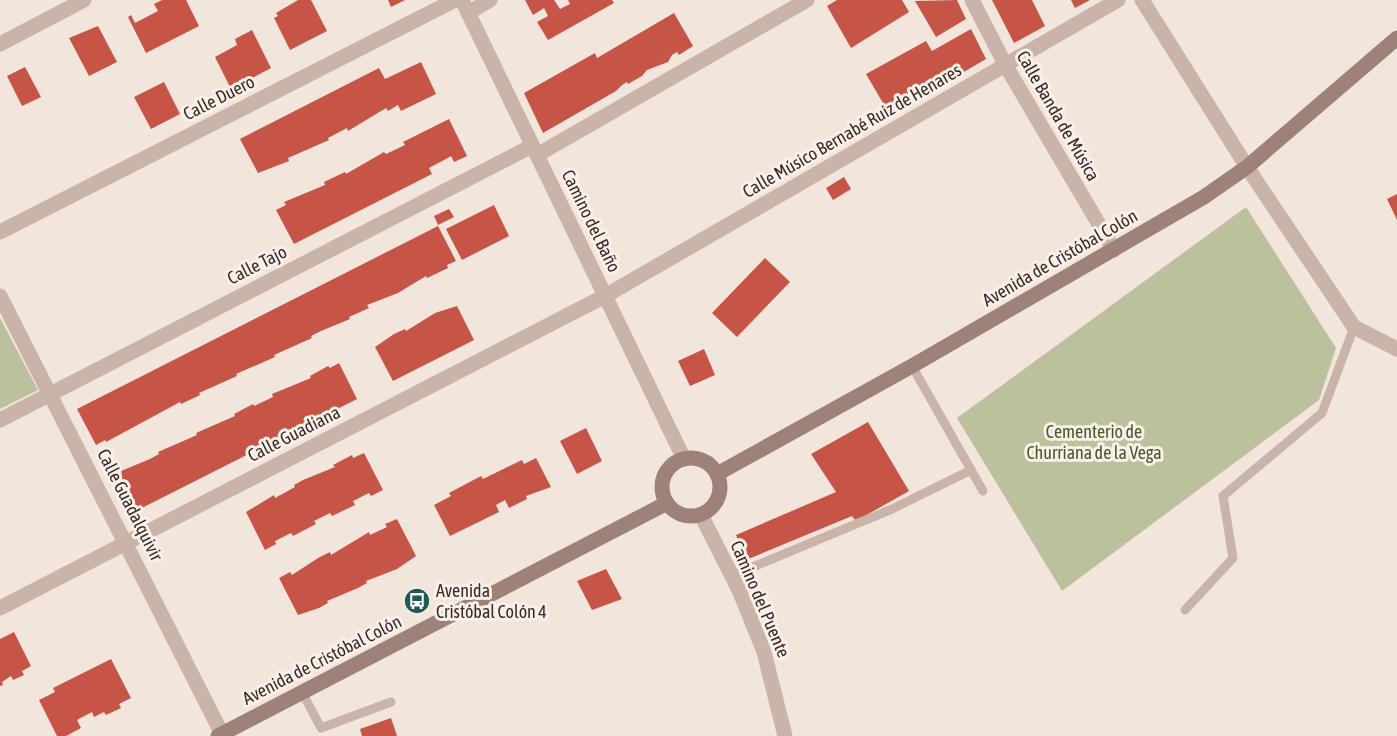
<svg xmlns="http://www.w3.org/2000/svg" width="1397" height="736" viewBox="0 0 1397 736" font-family="'Asap Condensed',sans-serif">
<style>
.green{fill:#bac19c}
.building{fill:#c65547}
.lines{fill:none;stroke-linecap:round;stroke-linejoin:round}
.service{stroke:#cab3a8;stroke-width:9}
.minor{stroke:#cab3a8;stroke-width:15}
.tertiary{stroke:#cab3a8;stroke-width:15}
.secondary{stroke:#9e8279;stroke-width:15}
.labels{text-anchor:middle;stroke-width:6;stroke-linejoin:round;paint-order:stroke}
.street-label{font-size:18px;fill:#372b28;stroke:#faf0e9}
.park-label{font-size:18px;fill:#4c552c;stroke:#faf0e9}
.poi-label{font-size:18px;fill:#372b28;stroke:#faf0e9;text-anchor:start}
</style>
<rect width="100%" height="100%" fill="#f2e5dc"/>
<!-- green -->
<g class="green">
<path d="M1246 207 1336 348 1319 400 1062 591 957 418Z"/>
<path d="M0 318 38 390 0 409Z"/>
</g>
<!-- building -->
<g class="building">
<path d="M162 0H186L199 26 146 53 128 17 131 15 135 23 158 11 154 4Z"/>
<path d="M298 0H311L327 31 290 50 274 18 278 16 276 13Z"/>
<path d="M388 0H405L391 7Z"/>
<path d="M525 0H554L560 9 570 4 568 0H612L614 3 548 40 537 22 548 16 544 8 533 15Z"/>
<path d="M837 0H902L909 12 851 48 827 6Z"/>
<path d="M957 0 966 19 936 37 915 1Z"/>
<path d="M992 0H1032L1045 26 1014 43Z"/>
<path d="M1071 0H1090L1075 8Z"/>
<path d="M674 13 693 46 679 55 677 52 672 55 668 62 647 70 642 76 628 84 627 82 622 85 616 91 543 133 524 93 595 53 597 58Z"/>
<path d="M98 26 117 62 89 76 69 38Z"/>
<path d="M971 29 986 59 890 115 866 74 926 41 932 51Z"/>
<path d="M252 30 271 68 231 89 215 57 237 45 235 39Z"/>
<path d="M421 62 436 94 401 111 398 105 388 111 386 108 348 131 347 128 328 138 329 140 288 158 289 161 258 173 240 139 379 68 385 79Z"/>
<path d="M25 67 41 97 22 106 7 76Z"/>
<path d="M164 82 180 114 151 129 134 97Z"/>
<path d="M449 119 467 156 454 162 451 156 444 160 429 168 432 174 294 244 276 210 286 205 284 202 325 185 324 182 345 172 346 174 384 152 386 154 405 145 403 142Z"/>
<path d="M844 177 851 189 833 200 826 188Z"/>
<path d="M1397 194V220L1387 199Z"/>
<path d="M494 205 509 236 462 260 446 229Z"/>
<path d="M449 209 454 217 438 225 434 216Z"/>
<path d="M438 226 456 261 447 265 448 268 427 278 426 276 398 293 367 305 369 308 349 317 350 319 321 331 311 336 312 338 274 355 275 357 236 374 237 376 199 393 200 395 181 404 180 402 106 442 105 440 96 445 77 409Z"/>
<path d="M765 258 790 282 737 337 712 313Z"/>
<path d="M457 306 474 340 393 381 375 347 394 334 405 329 406 331 435 313Z"/>
<path d="M704 349 715 375 690 386 678 361Z"/>
<path d="M339 363 357 399 130 514 112 478 122 473 121 471 150 459 159 454 158 452 197 435 196 433 235 416 234 414 253 404 254 406 273 397 272 394 311 378 310 376 328 366 330 368Z"/>
<path d="M868 422 909 491 856 521 852 516 746 560 736 535 836 492 811 454Z"/>
<path d="M586 428 602 461 577 474 560 441Z"/>
<path d="M364 453 383 490 371 496 369 493 353 501 355 505 332 516 330 513 314 521 316 524 293 536 291 533 275 541 276 544 265 550 246 512 274 495 275 498 295 487 294 485 303 480 335 467 333 465 352 455 353 458Z"/>
<path d="M536 458 551 487 526 496 527 499 509 508 505 500 496 505 499 512 450 536 434 505 451 496 449 493 481 476 483 479 522 460 524 464Z"/>
<path d="M397 519 416 556 397 569 366 581 367 583 358 588 327 601 328 603 319 608 298 615 279 578 290 572 292 575 318 558 330 552 331 555 369 532 370 535 387 527 385 524Z"/>
<path d="M606 569 622 599 592 610 577 581Z"/>
<path d="M14 632 31 666 22 671 24 675 13 680 11 676 2 682 3 685 0 686V639Z"/>
<path d="M111 659 131 698 119 704 121 708 106 715 104 712 94 717 92 712 77 720 81 728 66 736H57L39 700 55 692 53 688Z"/>
<path d="M391 718 397 736H362L360 729Z"/>
</g>
<g class="lines">
<!-- service -->
<g class="service">
<path d="M912 366 983 491"/>
<path d="M731 576 892 509 971 470"/>
<path d="M1185 610 1233 558 1223 496 1322 413 1354 327"/>
<path d="M302 692 321 728 391 702"/>
</g>
<!-- minor -->
<g class="minor">
<path d="M462 0 684 459"/>
<path d="M972 0 1006 66 1114 250"/>
<path d="M468 13 490 0"/>
<path d="M0 44 84 0"/>
<path d="M537 155 807 0"/>
<path d="M1247 167 1354 327 1397 349"/>
<path d="M0 232 455 0"/>
<path d="M0 296 222 734"/>
<path d="M0 420 532 146"/>
<path d="M701 515 739 590 764 652 785 736"/>
<path d="M0 608 605 296 1118 0"/>
</g>
<!-- tertiary -->
<path class="tertiary" d="M1142 0 1247 167"/>
<!-- secondary -->
<g class="secondary">
<circle cx="691" cy="487" r="29"/>
<path d="M717 474 912 366 1204 197 1247 167 1397 38"/>
<path d="M218 736 667 503"/>
</g>
</g>
<!-- icons -->
<defs>
<g id="bus-disc" transform="scale(1.35)"><circle r="9.5" fill="#1e5955" stroke="#faf0e9"/><path d="M-5-6H5V4H4V6H2V4H-2V6H-4V4H-5ZM-3.5-4V0h7V-4ZM-3.5 1.2v1.5H-2V1.2ZM2 1.2v1.5H3.5V1.2Z" fill="#fff"/></g>
</defs>
<g fill-rule="evenodd">
<use href="#bus-disc" x="417" y="601"/>
</g>
<g class="labels">
<!-- street labels -->
<g class="street-label">
<text transform="translate(219 98) rotate(-27)" y="6">Calle Duero</text>
<text transform="translate(1058 116) rotate(60)" y="6">Calle Banda de Música</text>
<text transform="translate(852 131) rotate(-30)" y="6">Calle Músico Bernabé Ruiz de Henares</text>
<text transform="translate(591 221) rotate(64)" y="6">Camino del Baño</text>
<text transform="translate(1060 258) rotate(-30)" y="6">Avenida de Cristóbal Colón</text>
<text transform="translate(257 265) rotate(-27)" y="6">Calle Tajo</text>
<text transform="translate(294 434) rotate(-27)" y="6">Calle Guadiana</text>
<text transform="translate(130 505) rotate(63)" y="6">Calle Guadalquivir</text>
<text transform="translate(760 599) rotate(67)" y="6">Camino del Puente</text>
<text transform="translate(322 660) rotate(-27)" y="6">Avenida de Cristóbal Colón</text>
</g>
<!-- park labels -->
<g class="park-label">
<text x="1094" y="438">Cementerio de<tspan x="1094" dy="21">Churriana de la Vega</tspan></text>
</g>
<!-- poi labels -->
<g class="poi-label">
<text x="436" y="597">Avenida<tspan x="436" dy="21">Cristóbal Colón 4</tspan></text>
</g>
</g>
</svg>
